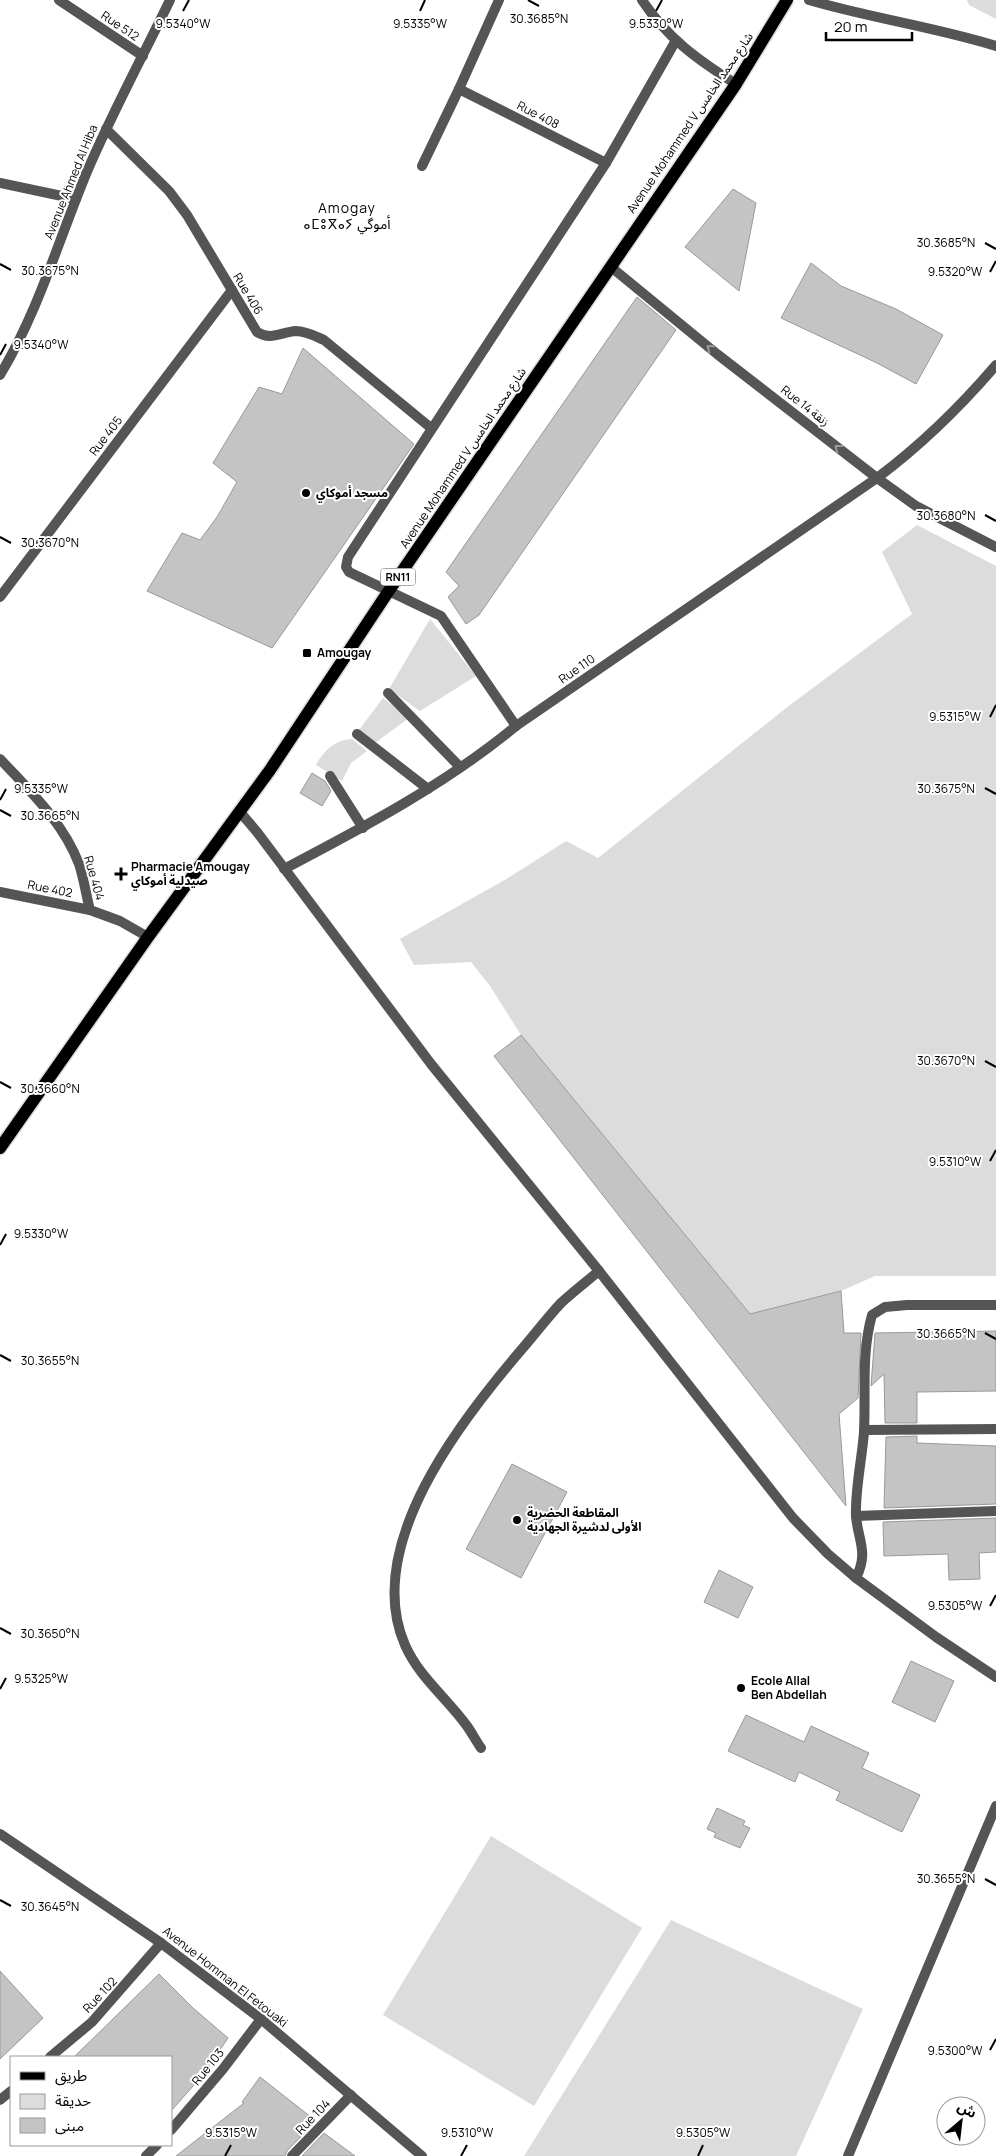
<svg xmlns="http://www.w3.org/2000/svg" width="996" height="2156" viewBox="0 0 996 2156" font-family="Manrope,'Noto Sans Arabic','Noto Sans Tifinagh',sans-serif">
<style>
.green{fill:#dcdcdc}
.building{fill:#c4c4c4;stroke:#999}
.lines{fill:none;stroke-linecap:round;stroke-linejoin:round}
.primary-casing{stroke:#dbdbdb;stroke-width:15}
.street{stroke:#555;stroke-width:10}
.primary{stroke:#000;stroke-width:12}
.oneway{stroke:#999}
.ticks{fill:none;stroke:#000;stroke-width:2}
.poi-dot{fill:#000;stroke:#fff;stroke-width:2}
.labels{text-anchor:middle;stroke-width:4;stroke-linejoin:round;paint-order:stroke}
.shield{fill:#fff;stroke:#4c4c4c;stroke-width:1}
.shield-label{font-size:11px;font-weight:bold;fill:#000}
.street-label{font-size:12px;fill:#000;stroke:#fff}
.poi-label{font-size:12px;font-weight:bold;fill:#000;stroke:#fff;text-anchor:start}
.neighbourhood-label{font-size:14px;letter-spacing:1px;fill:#000;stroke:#fff}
.ticks-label{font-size:12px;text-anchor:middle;fill:#000;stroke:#fff;stroke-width:4;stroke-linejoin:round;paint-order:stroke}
</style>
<rect width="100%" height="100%" fill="#fff"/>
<!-- green -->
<g class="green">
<path d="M967 0H996V19L969 5Z"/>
<path d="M917 525 996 566V1276H875L841 1291 750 1314 521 1035 490 986 471 962 414 965 400 939 508 878 566 841 598 858 786 708 912 614 882 552Z"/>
<path d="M430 619 476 676 420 711 389 689Z"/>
<path d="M383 698 409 718 375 743 359 730Z"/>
<path d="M352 739 367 751 351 763 342 781 316 765C324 750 335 740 352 739Z"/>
<path d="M491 1836 642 1928 534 2106 383 2015Z"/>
<path d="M671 1920 863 2009 796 2156H524Z"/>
</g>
<!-- building -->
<g class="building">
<path d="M733 189 756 203 739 291 685 247Z"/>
<path d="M811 263 841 286 896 309 943 335 916 384 877 363 781 318Z"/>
<path d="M637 297 676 330 479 615 466 624 448 597 459 586 446 572Z"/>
<path d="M303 348 414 444 272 648 147 591 182 533 200 540 217 517 237 482 213 463 259 387 282 394Z"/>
<path d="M312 773 325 781 331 791 322 806 300 793Z"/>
<path d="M521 1035 750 1314 841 1291 844 1333H861L858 1398 839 1414 846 1506 494 1056Z"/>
<path d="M996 1331V1391L917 1392V1423H885L884 1374 871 1386 875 1333Z"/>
<path d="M917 1436V1443L996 1446V1504L884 1508 886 1437Z"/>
<path d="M512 1464 567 1492 521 1578 466 1549Z"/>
<path d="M996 1518V1552L979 1553 980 1579 949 1580 948 1554 884 1556 883 1522Z"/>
<path d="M719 1570 753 1587 738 1618 704 1602Z"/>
<path d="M911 1661 954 1681 935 1722 892 1702Z"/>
<path d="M746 1715 804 1742 811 1726 869 1753 862 1768 920 1795 902 1832 836 1800 840 1792 799 1772 795 1782 728 1751Z"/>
<path d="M717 1808 745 1821 743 1825 750 1828 740 1848 714 1837 716 1833 707 1829Z"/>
<path d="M0 1971 43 2018 0 2059Z"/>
<path d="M159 1974 193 2008 228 2038 202 2076 171 2111V2057H74Z"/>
<path d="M260 2077 316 2121 287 2151 285 2156H176L244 2103 242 2102Z"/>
<path d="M324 2133 355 2156H302Z"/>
</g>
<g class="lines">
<!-- primary casing -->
<g class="primary-casing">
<path id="primary" d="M0 1148 148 937 270 770 388 592 736 84 787 0"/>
</g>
<!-- street -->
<g class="street">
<path d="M59 0 143 56"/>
<path d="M642 0C667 38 698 60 736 84"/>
<path d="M809 0C870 18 935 27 996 46"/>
<path d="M459 89 606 163"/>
<path d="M106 129 169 191 187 215 257 332C271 341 281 332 296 331 306 331 315 336 324 340L431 428"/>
<path d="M422 166 459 89 499 0"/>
<path d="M0 183 76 199"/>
<path d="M611 267 717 354 877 478 916 506 996 547"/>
<path d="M0 375C38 312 58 242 86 174 111 115 142 58 170 0"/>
<path d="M0 597 232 290"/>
<path d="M388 693 460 767"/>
<path d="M516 726 441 616 349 572 346 567 348 557 606 163 675 42"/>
<path d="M357 734 428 789"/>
<path d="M0 759C30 791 63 822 79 864 84 879 86 895 90 910"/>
<path d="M330 776 363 828"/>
<path d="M240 812 257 832 431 1064 599 1271 793 1518 828 1554 856 1578 936 1637 996 1677"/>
<path d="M284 869C364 827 446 784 516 726L877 478C921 445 960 407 996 365"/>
<path d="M0 892 90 910 120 921 148 937"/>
<path d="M864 1430 996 1429"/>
<path d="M856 1516 996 1511"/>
<path d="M856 1578C869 1552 858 1541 856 1516 855 1489 862 1459 864 1432 866 1393 861 1354 872 1315L885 1307 907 1305H996"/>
<path d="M481 1748C476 1741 472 1733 467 1726 447 1698 419 1677 405 1645 362 1546 461 1420 522 1349 535 1334 547 1318 561 1303 573 1292 586 1282 599 1271"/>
<path d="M0 1834 161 1943 261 2019 422 2156"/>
<path d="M50 2057 92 2022 161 1943"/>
<path d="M0 2100 11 2091"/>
<path d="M171 2130 223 2069 261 2019"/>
<path d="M146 2156 157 2145"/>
<path d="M292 2156 351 2095"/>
<path d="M848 2156 996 1806"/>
</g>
<!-- primary -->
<use href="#primary" class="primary"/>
</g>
<!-- one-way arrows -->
<defs><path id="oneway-chevron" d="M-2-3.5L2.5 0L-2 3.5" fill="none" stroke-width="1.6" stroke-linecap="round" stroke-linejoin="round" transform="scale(1.25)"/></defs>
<g class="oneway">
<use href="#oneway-chevron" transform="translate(710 348) rotate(-141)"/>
<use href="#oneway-chevron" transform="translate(838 448) rotate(-142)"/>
</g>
<!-- ticks -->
<path class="ticks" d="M528 0 539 6M183 11 189 0M420 11 425 0M656 11 662 0M985 243 996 249M0 264 11 270M990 272 996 261M0 355 6 344M985 515 996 521M0 537 11 543M990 717 996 705M985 788 996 794M0 800 6 789M0 810 11 816M985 1061 996 1067M0 1082 11 1088M990 1161 996 1150M0 1245 6 1234M985 1333 996 1339M0 1355 11 1361M990 1606 996 1595M0 1628 11 1634M0 1689 6 1678M985 1879 996 1885M0 1900 11 1906M990 2050 996 2039M225 2156 231 2145M461 2156 467 2145M698 2156 703 2145"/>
<!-- markers -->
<g class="poi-dot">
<circle cx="306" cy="493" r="5"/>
<rect x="302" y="648" width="10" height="10" rx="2.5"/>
<path d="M118.5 866.5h5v5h5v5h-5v5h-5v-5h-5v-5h5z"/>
<circle cx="517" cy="1520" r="5"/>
<circle cx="741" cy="1688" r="5"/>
</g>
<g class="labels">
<!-- shield labels -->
<rect class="shield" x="380.5" y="568.5" width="35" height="17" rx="4"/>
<g class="shield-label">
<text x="398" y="581">RN11</text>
</g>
<!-- street labels -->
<g class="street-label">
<text transform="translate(120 26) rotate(34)" y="4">Rue 512</text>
<text transform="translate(538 115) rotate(27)" y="4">Rue 408</text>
<text transform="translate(690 123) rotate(-56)" y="4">Avenue Mohammed V شارع محمد الخامس</text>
<text transform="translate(71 182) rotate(-68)" y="4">Avenue Ahmed Al Hiba</text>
<text transform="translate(248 294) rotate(59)" y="4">Rue 406</text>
<text transform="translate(805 406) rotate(38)" y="4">Rue 14 زنقة</text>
<text transform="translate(106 436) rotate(-53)" y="4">Rue 405</text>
<text transform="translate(463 458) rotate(-56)" y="4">Avenue Mohammed V شارع محمد الخامس</text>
<text transform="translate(577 669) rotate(-35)" y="4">Rue 110</text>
<text transform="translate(94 878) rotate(74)" y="4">Rue 404</text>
<text transform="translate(50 889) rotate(11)" y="4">Rue 402</text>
<text transform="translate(225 1977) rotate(38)" y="4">Avenue Homman El Fetouaki</text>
<text transform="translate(100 1995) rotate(-47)" y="4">Rue 102</text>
<text transform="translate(208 2067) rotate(-51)" y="4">Rue 103</text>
<text transform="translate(313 2117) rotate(-46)" y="4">Rue 104</text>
</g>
<!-- poi labels -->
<g class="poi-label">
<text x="316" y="497">مسجد أموكاي</text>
<text x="317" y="657">Amougay</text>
<text x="131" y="871">Pharmacie Amougay<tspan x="131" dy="14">صيدلية أموكاي</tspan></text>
<text x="527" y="1517">المقاطعة الحضرية<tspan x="527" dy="14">الأولى لدشيرة الجهادية</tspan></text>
<text x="751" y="1685">Ecole Allal<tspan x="751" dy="14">Ben Abdellah</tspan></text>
</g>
<!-- neighbourhood labels -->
<g class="neighbourhood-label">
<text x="347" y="213">Amogay<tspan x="347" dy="16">ⴰⵎⵓⴳⴰⵢ أموگي</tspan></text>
</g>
</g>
<g class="ticks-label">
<text x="539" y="23">30.3685°N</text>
<text x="183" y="28">9.5340°W</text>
<text x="420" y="28">9.5335°W</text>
<text x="656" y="28">9.5330°W</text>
<text x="946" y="247">30.3685°N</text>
<text x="50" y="275">30.3675°N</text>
<text x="955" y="276">9.5320°W</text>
<text x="41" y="349">9.5340°W</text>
<text x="946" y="520">30.3680°N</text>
<text x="50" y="547">30.3670°N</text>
<text x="955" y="721">9.5315°W</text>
<text x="946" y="793">30.3675°N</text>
<text x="41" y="793">9.5335°W</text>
<text x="50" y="820">30.3665°N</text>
<text x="946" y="1065">30.3670°N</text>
<text x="50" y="1093">30.3660°N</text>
<text x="955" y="1166">9.5310°W</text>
<text x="41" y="1238">9.5330°W</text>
<text x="946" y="1338">30.3665°N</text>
<text x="50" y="1365">30.3655°N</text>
<text x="955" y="1610">9.5305°W</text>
<text x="50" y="1638">30.3650°N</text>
<text x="41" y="1683">9.5325°W</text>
<text x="946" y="1883">30.3655°N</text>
<text x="50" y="1911">30.3645°N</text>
<text x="955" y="2055">9.5300°W</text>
<text x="231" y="2137">9.5315°W</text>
<text x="467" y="2137">9.5310°W</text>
<text x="703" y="2137">9.5305°W</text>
</g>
<!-- legend -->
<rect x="10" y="2056" width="162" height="90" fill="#ffffff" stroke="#999999"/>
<rect x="20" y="2072" width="25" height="8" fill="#000000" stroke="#999999"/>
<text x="55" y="2081" font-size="15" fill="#000000">طريق</text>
<rect x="20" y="2094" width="25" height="15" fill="#dcdcdc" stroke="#999999"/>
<text x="55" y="2106" font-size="15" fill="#000000">حديقة</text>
<rect x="20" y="2118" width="25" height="15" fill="#c4c4c4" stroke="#999999"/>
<text x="55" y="2131" font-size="15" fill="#000000">مبنى</text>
<!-- north arrow -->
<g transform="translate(961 2121) rotate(28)"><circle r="24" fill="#ffffff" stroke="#999999"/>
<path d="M0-4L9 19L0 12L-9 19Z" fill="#000000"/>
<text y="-8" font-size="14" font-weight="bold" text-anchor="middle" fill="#000000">ش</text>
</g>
<!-- scale -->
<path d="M826 32v8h86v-8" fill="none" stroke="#000000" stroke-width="2.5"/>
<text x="834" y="32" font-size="15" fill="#000000" stroke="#ffffff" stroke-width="4" paint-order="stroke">20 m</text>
</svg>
